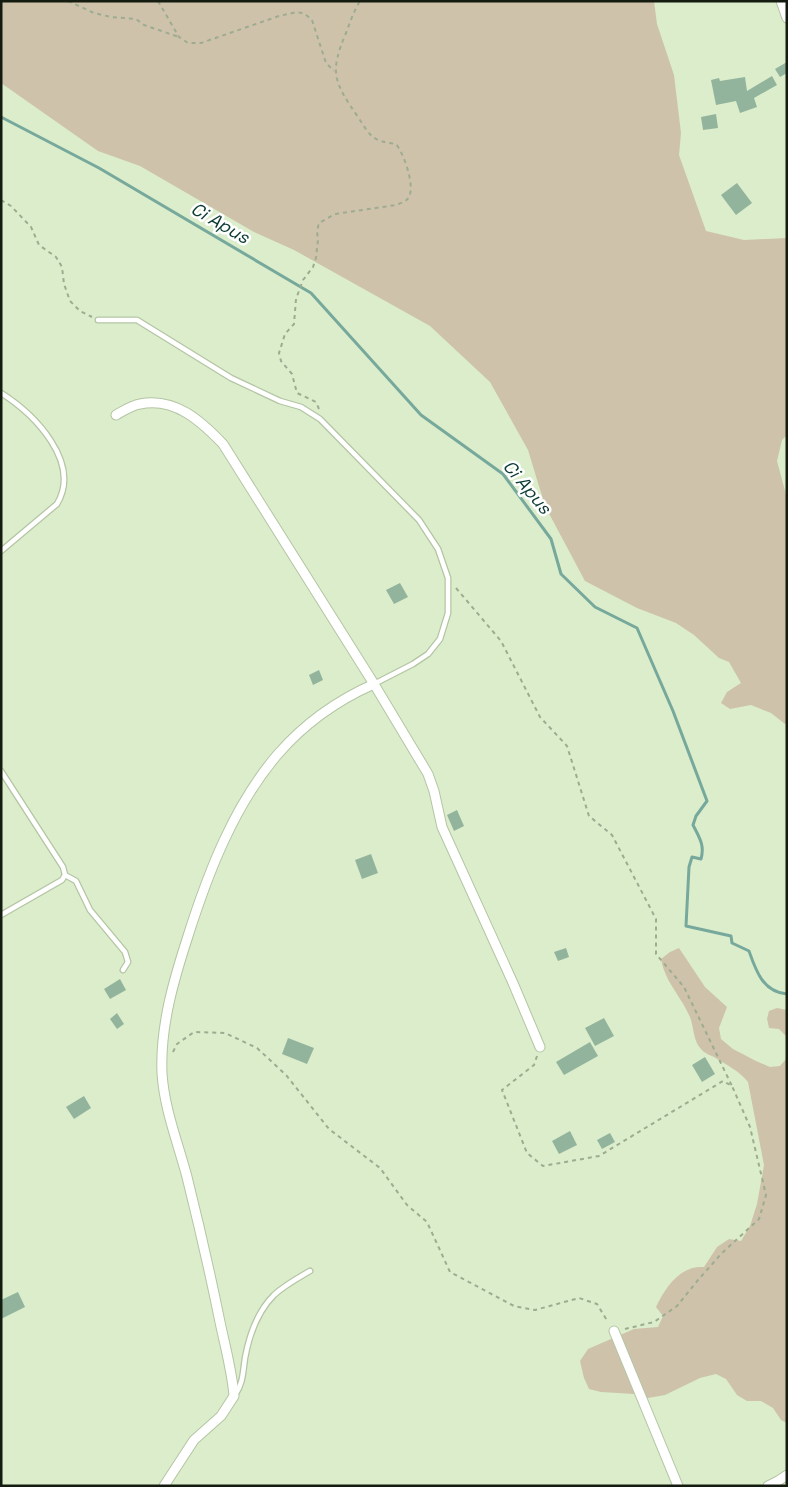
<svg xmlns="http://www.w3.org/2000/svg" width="788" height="1487" viewBox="0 0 788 1487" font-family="'Space Grotesk',sans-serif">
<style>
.green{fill:#cec2ab}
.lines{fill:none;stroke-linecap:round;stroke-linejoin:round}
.stream{stroke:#77a89c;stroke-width:3}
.building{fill:#93b49c}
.lane-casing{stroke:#b4c5a4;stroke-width:7}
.street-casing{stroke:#b4c5a4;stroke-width:11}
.path{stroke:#9dac91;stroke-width:2;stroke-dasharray:4 4;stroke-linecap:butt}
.lane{stroke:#fff;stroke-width:4.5}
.street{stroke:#fff;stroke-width:9}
.labels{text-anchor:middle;stroke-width:5;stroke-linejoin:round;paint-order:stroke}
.water-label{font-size:18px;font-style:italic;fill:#0a3a31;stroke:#fff}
</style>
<rect width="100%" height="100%" fill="#dbedcb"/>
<!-- green -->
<g class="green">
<path d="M1 1H654L657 24 674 75 681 133 679 155 706 231 744 240 787 238V435L782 440 777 461 787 498V723L785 724 771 713 751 705 730 709 721 703 727 692 741 683 729 662 719 658 694 635 676 623 637 608 585 581 545 506 528 450 490 382 430 326 294 250 254 232 140 166 98 151 1 83Z"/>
<path d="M679 948 705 987 727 1007 719 1028 721 1039 733 1049 756 1061 770 1067 780 1066 787 1058V1423L781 1420 773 1408 761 1401H747L737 1395 726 1379 716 1374 700 1378 665 1395 648 1398 634 1394 601 1392 589 1389 584 1378 580 1361 588 1349 634 1329 658 1327 663 1316 656 1307C665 1288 680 1265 704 1267L717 1247 729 1239 741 1241 750 1226 757 1204 764 1165 748 1082C739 1071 727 1065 714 1057 710 1055 704 1053 701 1049 693 1041 694 1027 690 1017 681 996 665 982 661 959L670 952Z"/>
<path d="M777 1008 787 1010V1037L779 1029 769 1028 767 1019 769 1011Z"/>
</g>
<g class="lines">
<!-- stream -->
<path class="stream" d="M1 117 99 168 311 293 421 415 503 474 551 539 561 574 595 607 637 628 673 711 707 801 696 816 693 825C699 837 705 845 701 859L692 857 689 867 686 926 731 936 732 943 749 951C756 971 763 992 787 994"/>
</g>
<!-- building -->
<g class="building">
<path d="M787 62V73L780 77 775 69Z"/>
<path d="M772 76 777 85 754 98 757 107 740 113 736 101 716 105 711 80 719 78 720 81 745 77 747 91Z"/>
<path d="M716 114 718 128 703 130 701 117Z"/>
<path d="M737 183 752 203 736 215 721 195Z"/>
<path d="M400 583 408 597 394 604 386 590Z"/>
<path d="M319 670 323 680 313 685 309 675Z"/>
<path d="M457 810 464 826 454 831 447 815Z"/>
<path d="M371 854 378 873 362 879 355 860Z"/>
<path d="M566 948 569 957 558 961 554 952Z"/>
<path d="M120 979 126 990 110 999 104 989Z"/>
<path d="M117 1013 124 1024 117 1029 110 1019Z"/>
<path d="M604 1018 614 1036 595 1046 585 1028Z"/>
<path d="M288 1038 314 1048 307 1064 282 1054Z"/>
<path d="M590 1042 598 1056 564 1075 556 1062Z"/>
<path d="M705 1057 715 1074 702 1082 692 1065Z"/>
<path d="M84 1096 91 1108 74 1119 66 1107Z"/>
<path d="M570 1131 577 1145 559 1154 552 1141Z"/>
<path d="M610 1133 615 1142 602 1149 597 1140Z"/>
<path d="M18 1292 25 1307 1 1319V1300Z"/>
</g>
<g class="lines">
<!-- lane casing -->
<g class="lane-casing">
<g id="lane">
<path d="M98 320H137L231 378 280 401 301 407 320 419 419 520 438 549 448 578V613L440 639 428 654 413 664 374 684"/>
<path d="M1 393C34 414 82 462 57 504L1 551"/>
<path d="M1 771 63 867 65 875 62 880 1 915"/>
<path d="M65 875 76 881 90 910 125 952 128 962 123 970"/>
<path d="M235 1395C243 1384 243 1372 245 1358 249 1336 258 1311 274 1295 285 1285 298 1278 310 1271"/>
</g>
</g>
<!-- street casing -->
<g class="street-casing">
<g id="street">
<path d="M781 1 787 18"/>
<path d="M116 415C123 411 132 405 140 404 175 397 201 421 223 444L374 684C338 700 304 724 278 754 234 805 208 873 188 936 174 979 160 1026 162 1073 164 1108 178 1143 187 1177 199 1225 210 1273 220 1322 225 1346 232 1371 234 1396L221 1416 194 1440 164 1486"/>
<path d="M374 684 428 774 434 791 442 827 513 983 540 1047"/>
<path d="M614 1331 678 1486"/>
<path d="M768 1486 778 1481 787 1475"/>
</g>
</g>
<!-- path -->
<g class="path">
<path d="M68 1 94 13 111 17 136 19 144 25 179 37"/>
<path d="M158 1 179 37 188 43H201L279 16 297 12 305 14 312 20 326 63 334 71"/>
<path d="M1 200 11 206 31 227 39 245 56 257 62 267 64 284 70 301 80 311 92 317"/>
<path d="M319 409 316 402 297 393 292 374 281 361 279 353 285 334 294 324 296 299 303 280 313 267 316 258 318 240 317 231 319 223 335 214 396 205C401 203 406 202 409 197 415 185 404 154 396 144 372 141 371 137 358 117 334 82 329 73 346 33 350 22 354 11 360 1"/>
<path d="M456 588 501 641 540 717 567 746 589 816 612 835 656 919V954L684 987 732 1086"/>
<path d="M173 1052 177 1044 194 1032 225 1033 257 1048 286 1075 329 1129 380 1168 407 1205 427 1222 450 1272 514 1306 535 1310 579 1298 597 1304 608 1322"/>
<path d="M537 1056 534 1065 502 1090 527 1153 543 1166 599 1156 723 1081 732 1086 750 1127 766 1195 759 1219 722 1253 698 1280 677 1306 654 1322 625 1329"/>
</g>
<!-- lane -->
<use href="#lane" class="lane"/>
<!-- street -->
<use href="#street" class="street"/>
</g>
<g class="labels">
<!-- water labels -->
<g class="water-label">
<text transform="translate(220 223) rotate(30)" y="6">Ci Apus</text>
<text transform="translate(527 487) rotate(50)" y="6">Ci Apus</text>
</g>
</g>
<!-- border -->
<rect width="788" height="1487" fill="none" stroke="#141b0f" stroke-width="5"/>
</svg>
